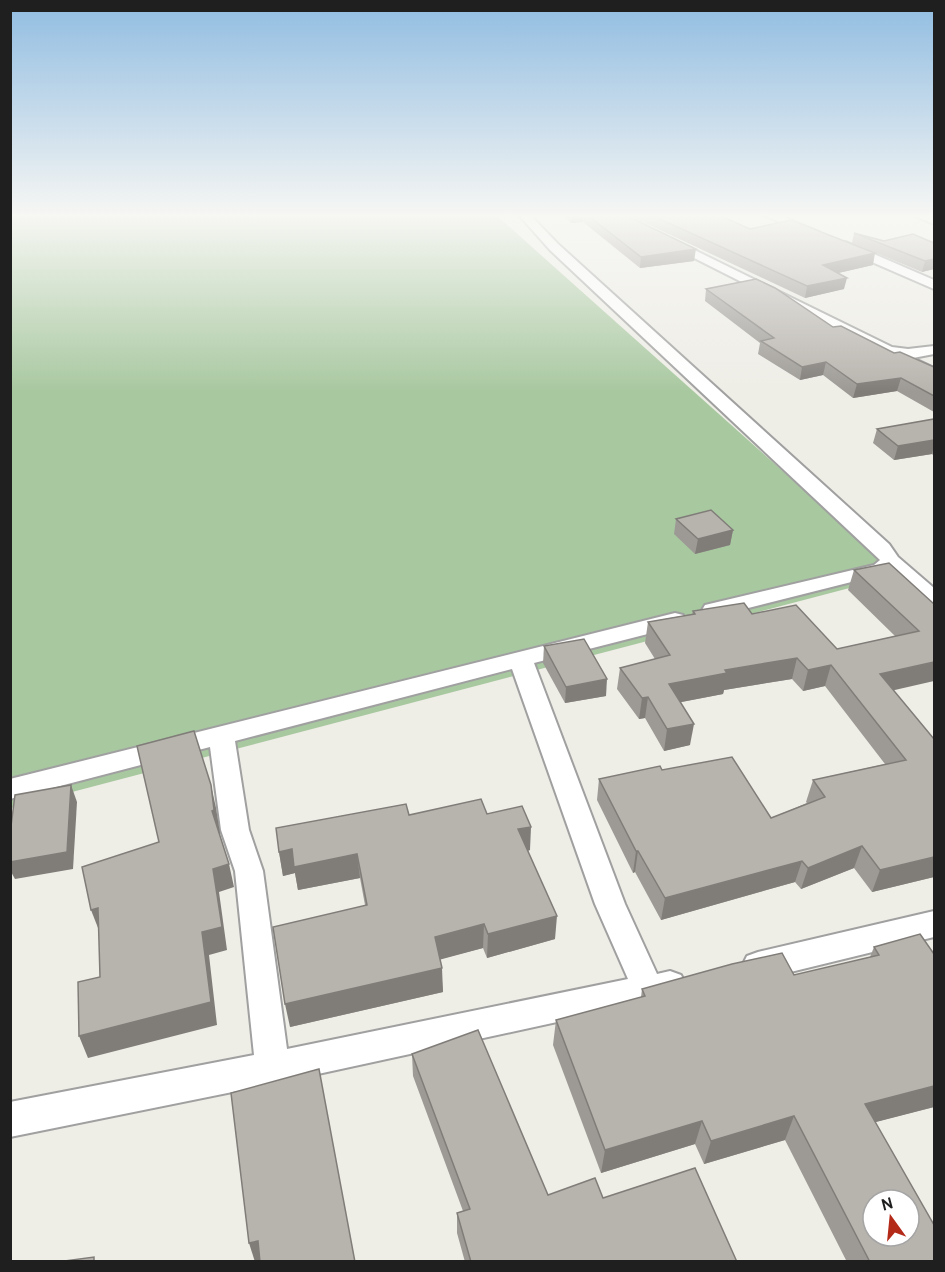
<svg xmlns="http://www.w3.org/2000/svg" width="945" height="1272" viewBox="0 0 945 1272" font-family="Overpass,sans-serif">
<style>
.forest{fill:#a8c8a0}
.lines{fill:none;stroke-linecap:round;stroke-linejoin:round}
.minor-casing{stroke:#a0a0a0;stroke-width:4}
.minor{fill:#fff;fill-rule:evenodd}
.wall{fill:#9d9a95}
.shaded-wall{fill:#807d79}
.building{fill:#b7b3ad;stroke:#807d79;stroke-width:1.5;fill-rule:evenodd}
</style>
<rect width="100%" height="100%" fill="#eeede6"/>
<!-- forest -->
<path class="forest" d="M11 214H495L899 575 11 808Z"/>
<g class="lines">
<!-- minor casing -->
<g class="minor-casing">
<g id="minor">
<path d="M518 214H529L558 244 889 544 898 557 934 588V605L926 604 891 572 713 617 705 615 702 610 705 605 874 565 880 560 550 250Z"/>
<path d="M607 214H621L892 347 908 349 934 346V354L913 358 934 368V379Z"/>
<path d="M761 214H776L819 232 809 234Z"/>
<path d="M910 214H925L934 217V224Z"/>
<path d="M846 242 934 280V289L842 249 840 246Z"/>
<path d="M675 613 683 615 686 620 683 625 534 663 625 904 657 974 670 971 681 975 686 985 681 995 272 1084 10 1137V1102L254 1055 235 871 221 830 210 747 10 799V779ZM512 669 595 904 628 979 287 1049 263 871 249 830 235 741Z"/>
<path d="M934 911V937L758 980 747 976 742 966 747 956 758 952Z"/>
</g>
</g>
<!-- minor -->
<use href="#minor" class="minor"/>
</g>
<!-- wall -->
<g class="wall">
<path d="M562 214H623L694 261 640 268 583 222 571 223Z"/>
<path d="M626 214H716L750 229 873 265 838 273 844 289 805 298Z"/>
<path d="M854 233 884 241 934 243V269L922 272 852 243Z"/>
<path d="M706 289 833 327 894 353 934 367V412L897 391 853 398 823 375 800 380 758 354 760 343 705 301Z"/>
<path d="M934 419V456L932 454 894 460 873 443 877 429Z"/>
<path d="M676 519 733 530 730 545 695 554 674 534Z"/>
<path d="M854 570 934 604 893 690 934 739V877L872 892 854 868 801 889 795 882 661 920 635 872 633 873 597 800 599 779 662 770 771 818 807 803 806 802 813 780 885 764 825 686 803 691 792 679 724 690 723 694 681 702 690 745 664 751 645 718 639 719 617 689 620 668 655 659 645 643 648 622 692 614 693 611 752 614 837 649 895 636 848 590Z"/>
<path d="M544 646 606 696 565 703 543 663Z"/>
<path d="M487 814 530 850 528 851 555 939 487 958 483 948 440 959 443 992 290 1027 365 905 360 878 298 890 295 873 283 876 279 852 409 815Z"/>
<path d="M920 934 934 1107 875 1122 934 1262H847L785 1140 704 1164 695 1144 601 1173 553 1045 556 1020 641 997 642 989 794 975 870 957 874 947Z"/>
<path d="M412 1054 548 1195 603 1198 737 1262H465L457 1233V1213L463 1211 413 1076Z"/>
</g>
<!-- shaded-wall -->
<g class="shaded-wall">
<path d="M572 214H583V222L571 223Z"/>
<path d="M696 249 694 261 640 268 641 257Z"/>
<path d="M875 253 873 265 821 277 823 265Z"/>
<path d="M934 259V269L922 272 925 261Z"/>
<path d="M847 278 844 289 805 298 807 286Z"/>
<path d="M826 362 823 375 800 380 802 367Z"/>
<path d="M901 378 897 391 853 398 857 384Z"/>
<path d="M934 440V445L932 454 894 460 898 446Z"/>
<path d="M733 530 730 545 695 554 698 539Z"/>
<path d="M797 658 792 679 724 690 723 694 666 705 669 684 725 670Z"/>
<path d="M934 662V681L873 695 880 674Z"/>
<path d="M831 665 825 686 803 691 808 670Z"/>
<path d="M607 679 606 696 565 703 566 687Z"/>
<path d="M648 697 645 718 639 719 642 698Z"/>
<path d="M694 724 690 745 664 751 667 729Z"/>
<path d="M71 785 77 802 73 869 15 879 10 870V862Z"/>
<path d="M211 785 216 808 220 833 217 834 212 811Z"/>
<path d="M531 827 530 850 517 853 518 829Z"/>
<path d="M862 846 854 868 801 889 808 868Z"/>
<path d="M292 849 357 854 360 878 298 890 295 873 283 876 279 852Z"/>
<path d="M636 851H638L635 872 633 873Z"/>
<path d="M934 857V877L872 892 880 870Z"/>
<path d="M802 861 795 882 661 920 665 898Z"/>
<path d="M229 864 234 887 219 892 227 950 209 955 217 1025 88 1058 79 1036 213 869Z"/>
<path d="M98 908 100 933 91 910Z"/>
<path d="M557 916 555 939 487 958 488 934Z"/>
<path d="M484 924 483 948 435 961V937Z"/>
<path d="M442 968 443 992 290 1027 285 1004Z"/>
<path d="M934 1086V1107L853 1128 865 1104Z"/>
<path d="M794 1116 785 1140 704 1164 711 1141Z"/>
<path d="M702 1121 695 1144 601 1173 605 1150Z"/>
<path d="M258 1241 264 1262H255L249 1243Z"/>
</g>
<!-- building -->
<g class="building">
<path d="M586 214H623L696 249 641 257Z"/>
<path d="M649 214H716L750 229 791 220 875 253 823 265 847 278 807 286Z"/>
<path d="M854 233 884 241 913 234 934 243V259L925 261Z"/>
<path d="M756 279 775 288 833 327 841 326 894 353 900 352 934 367V396L901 378 857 384 826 362 802 367 761 341 774 338 706 289Z"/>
<path d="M934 419V440L898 446 877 429Z"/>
<path d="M711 510 733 530 698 539 676 519Z"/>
<path d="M889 563 934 604V662L880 674 934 739V857L880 870 862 846 808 868 802 861 665 898 638 851H636L599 779 660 766 662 770 732 757 771 818 825 797 813 780 906 760 831 665 808 670 797 658 725 670 727 673 669 684 694 724 667 729 648 697 642 698 620 668 670 655 648 622 695 614 693 611 744 603 752 614 796 605 837 649 919 631 854 570Z"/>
<path d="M584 639 607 679 566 687 544 646Z"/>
<path d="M194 731 211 785 214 810 212 811 229 864 213 869 222 927 202 932 211 1002 79 1036 78 982 100 977 98 908 91 910 82 867 159 842 137 746Z"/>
<path d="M71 785 67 852 10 862V834L15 795Z"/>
<path d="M481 799 487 814 522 806 531 827 518 829 557 916 488 934 484 924 435 937 442 968 285 1004 273 927 367 905 357 854 294 867 292 849 279 852 276 828 406 804 409 815Z"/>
<path d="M920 934 934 954V1086L865 1104 934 1225V1262H870L794 1116 711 1141 702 1121 605 1150 556 1020 645 996 642 989 732 964 782 953 794 975 879 955 874 947ZM873 1200H909V1236H873Z"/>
<path d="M478 1030 548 1195 595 1178 603 1198 695 1168 737 1262H471L457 1213 470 1209 412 1054Z"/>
<path d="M319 1069 355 1262H260L258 1241 249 1243 231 1093Z"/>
<path d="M94 1257V1262H57Z"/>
</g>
<!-- sky -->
<linearGradient id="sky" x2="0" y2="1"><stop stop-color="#90bce1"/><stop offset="0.55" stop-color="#f7f7f4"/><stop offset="1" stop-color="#f7f7f4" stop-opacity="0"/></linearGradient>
<rect width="945" height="392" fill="url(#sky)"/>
<!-- border -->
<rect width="945" height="1272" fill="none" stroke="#1f1f1f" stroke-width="24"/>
<!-- north arrow -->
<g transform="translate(891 1218) rotate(345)"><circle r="28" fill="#ffffff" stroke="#a5a5a5" stroke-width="1.5"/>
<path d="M0-4.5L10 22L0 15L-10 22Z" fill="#b42a19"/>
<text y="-9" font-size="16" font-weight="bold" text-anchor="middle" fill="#1f1f1f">N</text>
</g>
</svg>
